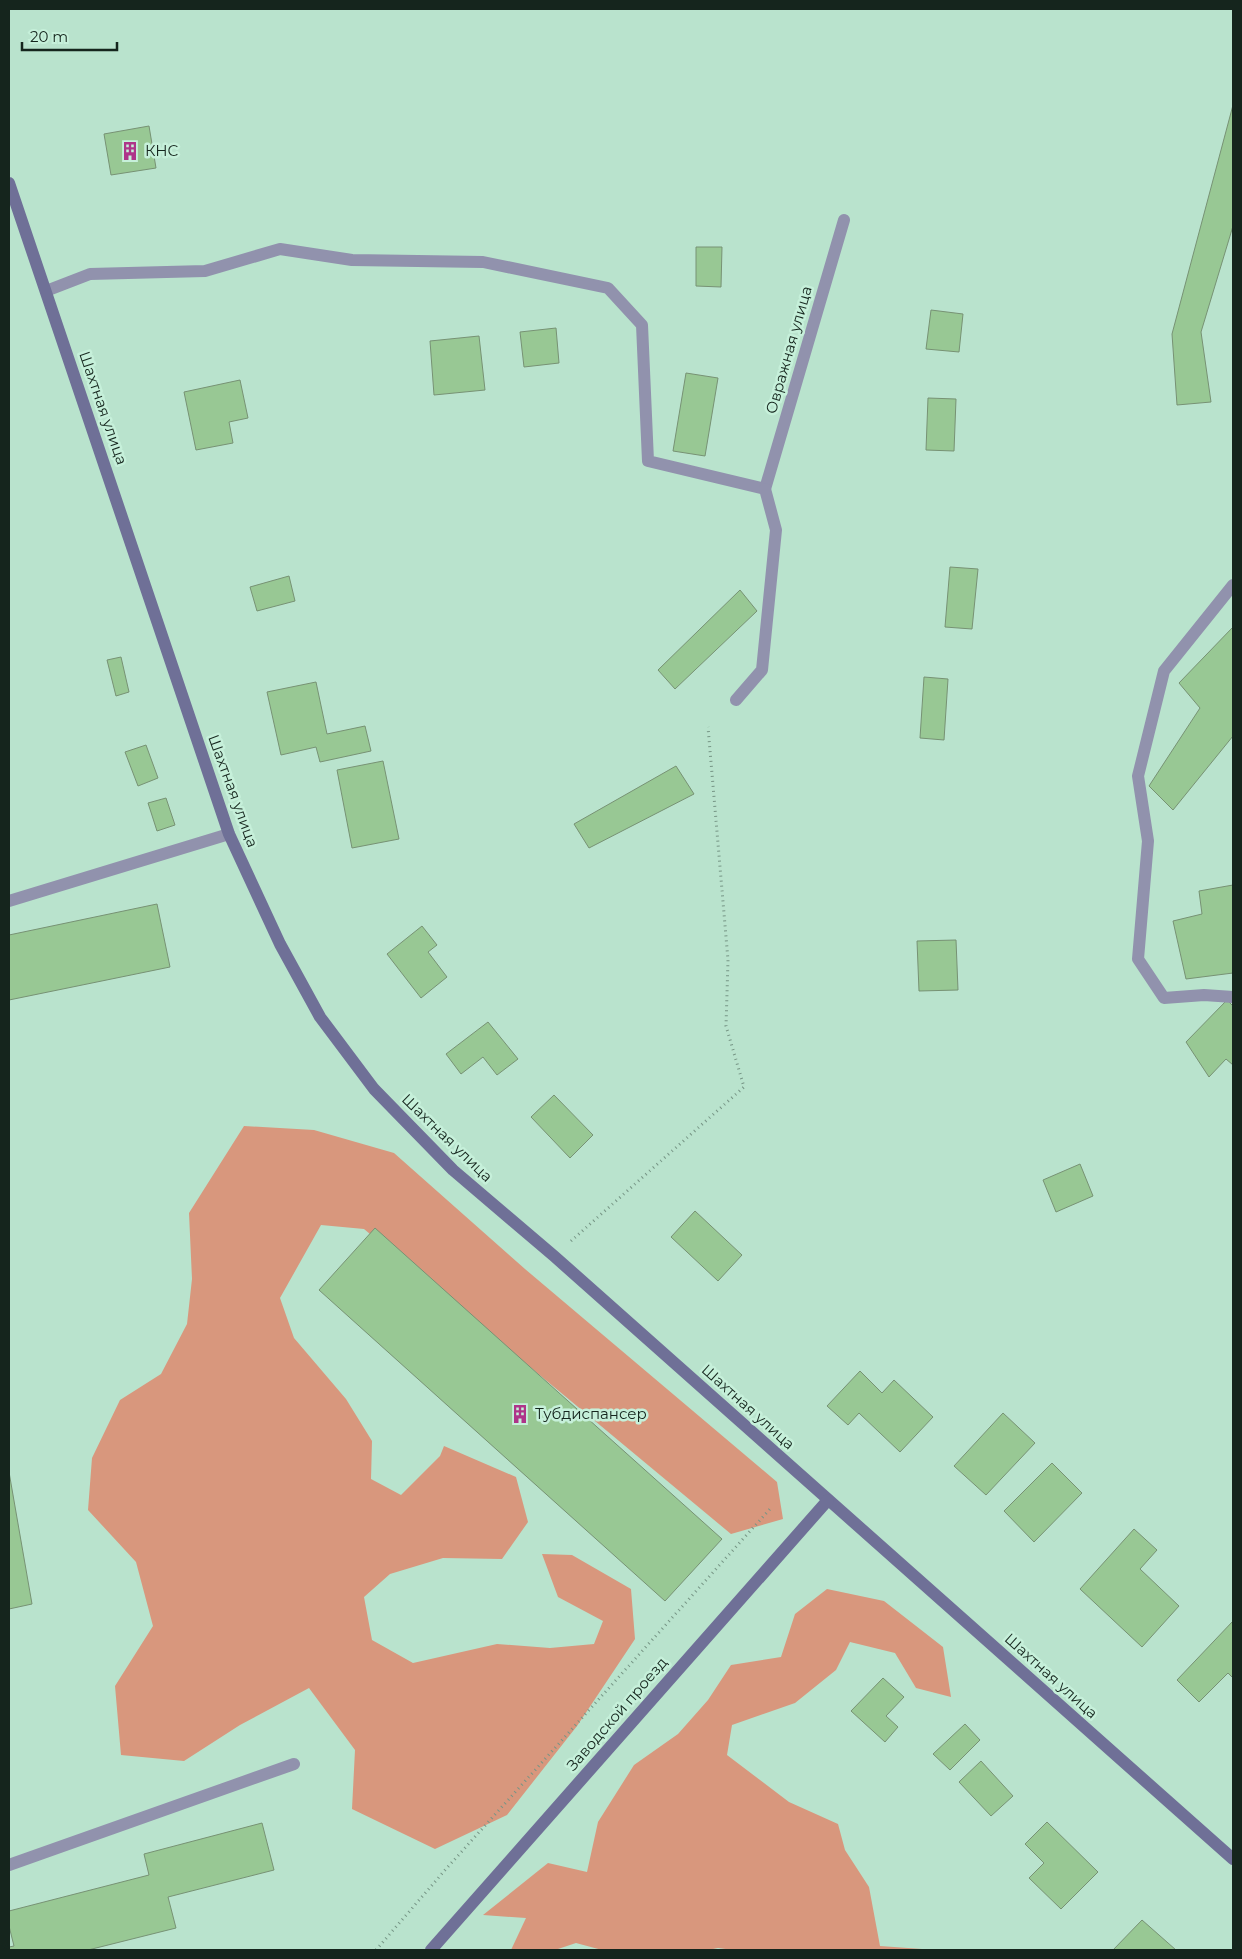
<svg xmlns="http://www.w3.org/2000/svg" width="1242" height="1959" viewBox="0 0 1242 1959" font-family="Montserrat,sans-serif">
<style>
.forest{fill:#d8977d}
.building{fill:#98c894;stroke:#779274}
.lines{fill:none;stroke-linecap:round;stroke-linejoin:round}
.path{stroke:#769585;stroke-width:3;stroke-dasharray:1 4;stroke-linecap:butt}
.lane{stroke:#9192ad;stroke-width:12}
.street{stroke:#9192ad;stroke-width:12}
.secondary{stroke:#6f7097;stroke-width:12}
.labels{text-anchor:middle;stroke-width:5;stroke-linejoin:round;paint-order:stroke}
.poi-label{font-size:15px;fill:#15251d;stroke:#c6f0da;text-anchor:start}
.street-label{font-size:15px;fill:#15251d;stroke:#c6f0da}
</style>
<rect width="100%" height="100%" fill="#b9e3cd"/>
<!-- forest -->
<g class="forest">
<path d="M244 1126 314 1130 394 1153 525 1269 777 1482 783 1519 731 1534 364 1229 321 1225 280 1298 294 1338 346 1399 372 1441 371 1479 401 1495 440 1456 444 1446 516 1477 528 1522 502 1559 443 1558 390 1574 364 1597 372 1640 413 1663 497 1644 550 1648 594 1644 603 1621 558 1597 542 1554 572 1555 631 1589 635 1639 577 1726 507 1815 435 1849 352 1809 355 1750 309 1688 240 1725 184 1761 121 1755 115 1686 153 1626 136 1562 88 1510 92 1458 120 1400 161 1374 187 1324 192 1279 189 1213Z"/>
<path d="M827 1589 884 1601 943 1647 951 1697 916 1688 895 1653 850 1642 836 1670 795 1703 732 1725 727 1755 789 1802 838 1824 845 1850 869 1887 880 1946 936 1950H733L718 1948 708 1950H602L576 1943 555 1950H511L526 1918 483 1915 548 1863 587 1872 598 1822 634 1765 678 1734 708 1700 731 1665 781 1657 795 1614Z"/>
</g>
<!-- building -->
<g class="building">
<path d="M1233 105V226L1201 332 1211 402 1177 405 1172 334Z"/>
<path d="M149 126 156 168 111 175 104 134Z"/>
<path d="M696 247H722L721 287 696 286Z"/>
<path d="M931 310 963 314 959 352 926 349Z"/>
<path d="M556 328 559 363 524 367 520 332Z"/>
<path d="M479 336 485 390 434 395 430 341Z"/>
<path d="M686 373 718 378 705 456 673 451Z"/>
<path d="M240 380 248 418 229 422 233 443 196 450 184 392Z"/>
<path d="M928 398 956 399 954 451 926 450Z"/>
<path d="M950 567 978 569 972 629 945 627Z"/>
<path d="M289 576 295 601 257 611 250 587Z"/>
<path d="M740 590 757 611 675 689 658 670Z"/>
<path d="M1233 627V736L1173 810 1149 786 1200 708 1179 683Z"/>
<path d="M121 657 129 692 116 696 107 660Z"/>
<path d="M924 677 948 679 944 740 920 738Z"/>
<path d="M316 682 327 734 365 726 371 751 320 762 316 747 281 755 267 692Z"/>
<path d="M146 745 158 778 138 786 125 752Z"/>
<path d="M383 761 399 839 352 848 337 770Z"/>
<path d="M676 766 694 794 589 848 574 824Z"/>
<path d="M166 798 175 825 157 831 148 803Z"/>
<path d="M1233 885V973L1186 979 1173 921 1202 914 1199 891Z"/>
<path d="M157 904 170 967 9 1000V935Z"/>
<path d="M422 926 437 945 428 952 447 977 421 998 387 954Z"/>
<path d="M956 940 958 990 919 991 917 941Z"/>
<path d="M1227 1000 1233 1006V1065L1226 1059 1209 1077 1186 1042Z"/>
<path d="M488 1022 518 1059 497 1075 483 1057 461 1074 446 1054Z"/>
<path d="M554 1095 593 1135 570 1158 531 1117Z"/>
<path d="M1080 1164 1093 1196 1056 1212 1043 1180Z"/>
<path d="M695 1211 742 1255 718 1281 671 1237Z"/>
<path d="M375 1228 722 1539 665 1601 319 1290Z"/>
<path d="M860 1371 882 1393 894 1380 933 1417 900 1452 859 1413 848 1425 827 1406Z"/>
<path d="M1003 1413 1035 1443 986 1495 954 1466Z"/>
<path d="M1052 1463 1082 1493 1034 1542 1004 1511Z"/>
<path d="M9 1472 32 1604 9 1609Z"/>
<path d="M1134 1529 1157 1550 1140 1569 1179 1606 1142 1647 1080 1589Z"/>
<path d="M1233 1621V1678L1228 1673 1199 1702 1177 1680Z"/>
<path d="M883 1678 904 1697 886 1716 898 1727 885 1742 851 1711Z"/>
<path d="M965 1724 980 1740 950 1770 933 1754Z"/>
<path d="M981 1761 1013 1796 991 1816 959 1782Z"/>
<path d="M1047 1822 1098 1872 1061 1909 1029 1878 1044 1863 1025 1844Z"/>
<path d="M262 1823 274 1870 168 1897 176 1928 88 1950H9V1947L14 1946 9 1926V1911L149 1875 144 1854Z"/>
<path d="M1142 1920 1176 1950H1113Z"/>
</g>
<g class="lines">
<!-- path -->
<g class="path">
<path d="M571 1241 744 1087 726 1026 728 960 708 727"/>
<path d="M376 1950 446 1869 770 1509"/>
</g>
<!-- lane -->
<g class="lane">
<path d="M1233 585 1164 671 1138 776 1148 841 1138 959 1164 998 1204 995 1233 997"/>
<path d="M9 901 229 834"/>
<path d="M9 1865 294 1764"/>
</g>
<!-- street -->
<g class="street">
<path d="M46 291 90 274 205 271 280 249 352 260 483 262 608 288 642 325 648 461 765 489"/>
<path d="M765 489 844 220"/>
<path d="M736 700 762 670 776 530 765 489"/>
</g>
<!-- secondary -->
<g class="secondary">
<path d="M9 183 229 834 280 944 320 1017 374 1089 453 1170 554 1256 1233 1859"/>
<path d="M431 1950 828 1500"/>
</g>
</g>
<!-- icons -->
<defs>
<g id="building-bare" transform="scale(1.5)"><path d="M-4-6H4V6H1V3H-1V6H-4ZM-2.5-4.3h1.7v1.8h-1.7ZM.8-4.3h1.7v1.8H.8ZM-2.5-1h1.7V.8h-1.7ZM.8-1h1.7V.8H.8Z" fill="#ae3589" stroke="#c6f0da" stroke-width="2.5" paint-order="stroke"/></g>
</defs>
<g fill-rule="evenodd">
<use href="#building-bare" x="130" y="151"/>
<use href="#building-bare" x="520" y="1414"/>
</g>
<g class="labels">
<!-- poi labels -->
<g class="poi-label">
<text x="145" y="156">КНС</text>
<text x="535" y="1419">Тубдиспансер</text>
</g>
<!-- street labels -->
<g class="street-label">
<text transform="translate(789 350) rotate(-74)" y="5">Овражная улица</text>
<text transform="translate(103 408) rotate(71)" y="5">Шахтная улица</text>
<text transform="translate(233 791) rotate(70)" y="5">Шахтная улица</text>
<text transform="translate(447 1138) rotate(44)" y="5">Шахтная улица</text>
<text transform="translate(748 1407) rotate(42)" y="5">Шахтная улица</text>
<text transform="translate(1051 1676) rotate(42)" y="5">Шахтная улица</text>
<text transform="translate(617 1714) rotate(-49)" y="5">Заводской проезд</text>
</g>
</g>
<!-- border -->
<rect width="1242" height="1959" fill="none" stroke="#15251d" stroke-width="20"/>
<!-- scale -->
<path d="M22 42v8h95v-8" fill="none" stroke="#15251d" stroke-width="2.5"/>
<text x="30" y="42" font-size="15" fill="#15251d" stroke="#c6f0da" stroke-width="4" paint-order="stroke">20 m</text>
</svg>
